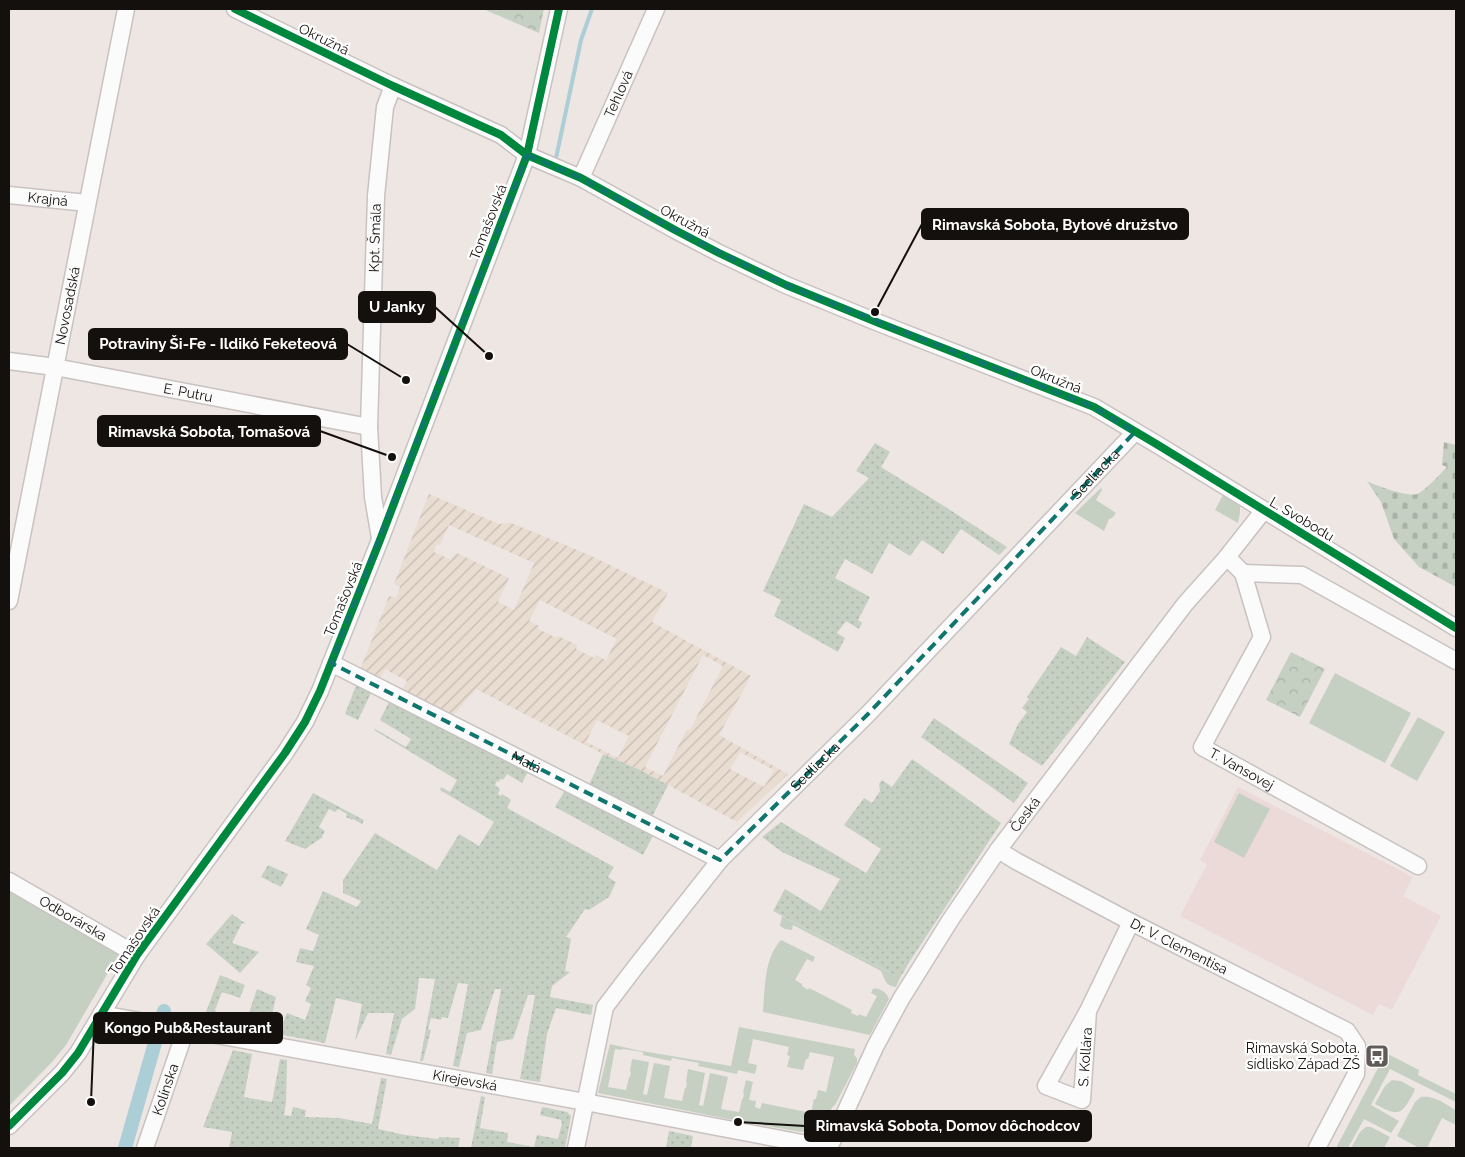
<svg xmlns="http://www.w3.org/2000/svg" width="1465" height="1157" viewBox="0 0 1465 1157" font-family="Raleway,sans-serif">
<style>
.industrial{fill:url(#industrial-furrows);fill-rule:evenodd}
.education{fill:#ecdad8}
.grass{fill:#c5d0c3;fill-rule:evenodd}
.cemetery{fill:url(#cemetery-stones)}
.park{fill:url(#park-crowns)}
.garden{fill:url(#garden-dots)}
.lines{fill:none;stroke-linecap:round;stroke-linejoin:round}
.stream{stroke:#acced7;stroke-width:4}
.canal{stroke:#acced7;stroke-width:14}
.minor-casing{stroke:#c8c2c0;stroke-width:19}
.minor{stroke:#fcfbfb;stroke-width:16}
.cycleway-casing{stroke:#fff;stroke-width:11}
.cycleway{stroke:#00873e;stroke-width:8}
.marked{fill:none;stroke:#0f766e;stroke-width:4;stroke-dasharray:10 6;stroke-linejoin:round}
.labels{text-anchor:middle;stroke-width:4.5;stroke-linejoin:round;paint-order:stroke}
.street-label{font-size:14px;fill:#14100d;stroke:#fff}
.poi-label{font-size:14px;fill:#14100d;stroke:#fff;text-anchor:end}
.leader{fill:none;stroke:#14100d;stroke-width:2}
.callout-dot{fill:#14100d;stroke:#fff;stroke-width:2}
.callout{fill:#14100d;stroke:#14100d;stroke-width:2}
.callout-label{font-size:15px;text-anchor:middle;font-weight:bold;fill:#fff}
</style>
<defs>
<pattern id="industrial-furrows" width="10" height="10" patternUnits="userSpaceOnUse" patternTransform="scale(1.25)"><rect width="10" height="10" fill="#e9dcd1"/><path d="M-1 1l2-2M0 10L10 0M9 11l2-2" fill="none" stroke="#c7bcb2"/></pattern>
<pattern id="cemetery-stones" width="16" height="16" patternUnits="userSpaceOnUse" patternTransform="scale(1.25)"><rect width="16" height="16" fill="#c5d0c3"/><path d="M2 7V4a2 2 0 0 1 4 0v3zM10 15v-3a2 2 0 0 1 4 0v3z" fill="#a8b2a6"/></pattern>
<pattern id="park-crowns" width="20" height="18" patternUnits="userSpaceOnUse" patternTransform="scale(1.25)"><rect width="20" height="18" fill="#c5d0c3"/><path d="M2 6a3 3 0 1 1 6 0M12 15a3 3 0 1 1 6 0" fill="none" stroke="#a8b2a6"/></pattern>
<pattern id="garden-dots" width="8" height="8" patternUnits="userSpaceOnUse" patternTransform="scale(1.25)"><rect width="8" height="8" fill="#c5d0c3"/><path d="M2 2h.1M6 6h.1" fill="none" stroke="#a8b2a6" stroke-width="1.8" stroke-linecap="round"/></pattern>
</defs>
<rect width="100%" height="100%" fill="#eee6e3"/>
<!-- industrial -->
<path class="industrial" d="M429 494 499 524 511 523 563 544 591 556 668 593 652 622 751 676 719 735 788 774 737 822 640 770 603 754 476 689 452 717 402 690 407 681 385 669 380 679 360 670 389 596 396 598 400 587 394 584ZM449 525 534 563 514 610 498 602 509 578 457 553 456 555 454 554 451 560 434 552 437 544 440 545ZM540 600 617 639 606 660 596 655 594 658 576 649 577 645 558 636 557 638 538 629 539 626 529 621ZM703 655 723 666 690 730 687 729 663 776 645 767ZM597 720 629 736 618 758 586 742ZM740 752 774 770 764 787 730 769Z"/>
<!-- education -->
<path class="education" d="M1238 787 1413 877 1403 896 1441 916 1392 1010 1379 1004 1373 1015 1180 916 1207 864 1200 860Z"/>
<!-- grass -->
<g class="grass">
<path d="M1101 488 1102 490 1096 500 1116 513 1112 518 1109 519 1104 531 1075 513Z"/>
<path d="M1223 495 1240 505V513L1238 523 1215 510Z"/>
<path d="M1335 673 1411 713 1385 763 1309 723Z"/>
<path d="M1418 717 1445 732 1417 781 1390 766Z"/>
<path d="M1239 793 1270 809 1244 858 1214 842Z"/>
<path d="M9 887 119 954 66 1045 52 1062 9 1106Z"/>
<path d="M782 916 900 978 896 987C885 986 885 979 881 971L793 925 792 930 785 929 780 926Z"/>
<path d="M781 940 815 957 813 962 807 959 795 980 802 984V986L808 990 809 988 852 1010 851 1013 858 1016 859 1014 866 1017 877 996 871 993 873 989C879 987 887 993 889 999L870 1035 763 1012C765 988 764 958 781 940Z"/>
<path d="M739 1027 855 1049 854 1055 857 1058V1063L835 1105C831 1108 830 1111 827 1115 820 1124 813 1129 802 1132L738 1121 598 1093 610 1044 636 1050 731 1066ZM753 1039 789 1047 787 1055 790 1056 787 1067 803 1070 806 1059H808L810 1052 834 1057 826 1092 818 1090 816 1099H814L811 1113 762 1103 760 1109 755 1107 756 1101 749 1100 753 1082 746 1080 743 1093H744L743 1099H742L739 1112 721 1109 728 1077 710 1073 703 1106 699 1105 705 1073 688 1069 686 1082 687 1083 686 1088H685L682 1101 664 1098 670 1066 654 1063 647 1095 643 1094 649 1062 632 1059 630 1071 631 1072 630 1077H629L626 1090 608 1087 615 1049 622 1050 623 1049 643 1052V1055L671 1061 672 1058 699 1063 698 1066 737 1074 738 1070 755 1074 757 1065 748 1063Z"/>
<path d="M1386 1053 1419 1070 1418 1075 1456 1094V1102L1390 1069 1371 1105 1399 1121 1391 1133 1364 1119 1348 1148H1336Z"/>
<path d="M1392 1080 1401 1081 1415 1089C1413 1094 1410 1099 1407 1104 1398 1119 1388 1110 1375 1104L1385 1086Z"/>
<path d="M1421 1097C1434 1095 1445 1104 1456 1110V1125L1442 1118 1427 1148H1419L1397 1136 1415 1102Z"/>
<path d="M1366 1127H1371L1390 1137 1384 1148H1351L1360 1132Z"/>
</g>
<!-- cemetery -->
<path class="cemetery" d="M1444 442 1456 445V587L1419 567 1394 539 1381 502 1367 481C1377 486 1407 497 1417 494 1424 492 1441 473 1447 467L1442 465Z"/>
<!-- park -->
<g class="park">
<path d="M483 9H544L539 33Z"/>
<path d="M1291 652 1325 669 1300 717 1266 700Z"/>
</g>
<!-- garden -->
<g class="garden">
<path d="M875 443 890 452 881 467 944 506 1007 547 999 555 961 529 943 554 922 540 910 556 889 543 872 574 845 559 835 578 870 597 858 620 862 623 859 629 846 621 837 633 845 638 838 652 774 616 781 600 763 591 804 504 832 517 869 478 856 471Z"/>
<path d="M1087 637 1125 662 1042 766 1009 744 1018 724 1027 712 1022 708 1029 699 1027 697 1061 647 1076 656Z"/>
<path d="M357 683 372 691 358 720 345 714Z"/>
<path d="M390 700 530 768 522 783 507 774 503 780 500 779 499 782 497 781 495 785 500 789 498 794 501 796 502 794 511 800 507 808 614 867 608 877 616 882 609 897 589 910 585 909 566 937 571 939 565 971 570 972 552 986 550 997 593 1005 591 1015 556 1008 547 1034 540 1082 520 1079 535 995H528L513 1039 497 1042 492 1074 486 1073 501 989H495L481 1030 467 1033 459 1067 453 1066 468 984 458 983 448 1018 442 1017 441 1020 431 1018 428 1029 431 1030 423 1061H420L435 979 419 978 415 1009 402 1019 391 1055 386 1054 394 1013H368L355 1041 362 1004 336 998 325 1043 278 1034 287 1013 305 1020 311 1004 305 1001 311 988 306 985 314 966 296 962 300 948 313 951 319 935 306 929 323 891 357 907 361 901 343 893V880L375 833 437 870 459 834 479 846 494 822 440 790 441 787 450 792 457 780 374 730 375 729 406 747 411 739 380 720Z"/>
<path d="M934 718 1028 783 1014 803 921 737Z"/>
<path d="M603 754 640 770 668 785 652 817 589 785Z"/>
<path d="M912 759 1001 823 910 961 900 978 773 911 785 889 821 911 840 879 782 852 762 837 781 822 866 873 881 849 844 825 864 798 872 803 880 791 879 784 882 780 892 787Z"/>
<path d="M567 787 655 832 643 855 555 807Z"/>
<path d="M313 793 364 820 362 824 353 819 352 820 346 817 347 814 338 809 335 812 329 809 319 827 325 831 322 836 323 837 305 849 285 841Z"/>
<path d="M268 865 288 874 281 887 261 877Z"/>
<path d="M232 914 246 924 242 923 232 943 259 952 240 973 206 944Z"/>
<path d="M220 975 245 985 240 998 222 992 215 1010 217 1013 233 1019 231 1026 203 1020Z"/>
<path d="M257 989 276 997 268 1032 244 1028Z"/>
<path d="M233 1050 252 1054 244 1097 272 1102 280 1059 287 1060 286 1103 284 1115 291 1116 293 1107 306 1110 305 1117 339 1118 372 1124 381 1078 387 1079 378 1129 405 1135 438 1139 439 1137 460 1138 458 1148H229L232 1132 203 1127Z"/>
<path d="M481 1096 485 1097 480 1128 508 1133 507 1142 534 1147 537 1135 558 1139 562 1123 561 1120 540 1115 542 1107 567 1112 571 1116 565 1148H471Z"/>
<path d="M669 1131 693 1136 691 1148H666Z"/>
</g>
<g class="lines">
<!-- stream -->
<path class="stream" d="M556 158 581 40 592 9"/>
<!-- canal -->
<path class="canal" d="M125 1148 164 1011"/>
<!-- minor casing -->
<g class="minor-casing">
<g id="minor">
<path d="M235 9 393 86 501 135 527 155 581 178 675 230 719 253 786 285 879 323 1094 407 1158 445 1456 628"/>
<path id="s1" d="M581 178 656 9"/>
<path id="s2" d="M9 195 87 203"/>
<path id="s3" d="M9 361 55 367 369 427"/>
<path id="s4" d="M380 538 373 497 369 427 376 196 385 107 393 86"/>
<path id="s5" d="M1227 557 1243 573 1262 637 1202 747 1418 866"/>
<path d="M1243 573 1302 575 1456 661"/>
<path id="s6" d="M9 601 126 9"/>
<path id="s7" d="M331 663 720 860"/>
<path id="s8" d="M998 850 1016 861 1131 922 1347 1031 1357 1046 1356 1074 1317 1148"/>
<path id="s9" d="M9 881 137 955"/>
<path d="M1088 1011 1082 1100 1046 1086 1088 1011 1131 922"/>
<path id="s10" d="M101 1014 585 1102 828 1148"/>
<path d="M9 1126 62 1073 78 1053 137 955 285 753 305 722 320 691 380 540 527 155 559 9"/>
<path id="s11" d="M145 1148 186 1029"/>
<path id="s12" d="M576 1148 605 1007 637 965 720 860 868 714 1135 432"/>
<path id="s13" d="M829 1148 875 1047 901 999 951 919 998 850 1185 604 1227 557 1264 510"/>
</g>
</g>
<!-- minor -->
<use href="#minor" class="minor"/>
<!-- cycleway casing -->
<g class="cycleway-casing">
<g id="cycleway">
<path d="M235 9 393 86 501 135 527 155 581 178 675 230 719 253 786 285 879 323 1094 407 1158 445 1456 628"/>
<path d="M9 1126 62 1073 78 1053 137 955 285 753 305 722 320 691 380 540 527 155 559 9"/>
</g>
</g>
<!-- cycleway -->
<use href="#cycleway" class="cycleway"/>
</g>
<!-- marked area -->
<path class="marked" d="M527 155 581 178 675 230 786 285 1094 407 1135 432 868 714 720 860 331 663Z"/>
<!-- icons -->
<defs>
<g id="bus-square" transform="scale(1.25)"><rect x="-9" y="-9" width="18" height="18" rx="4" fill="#605b58" stroke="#fff"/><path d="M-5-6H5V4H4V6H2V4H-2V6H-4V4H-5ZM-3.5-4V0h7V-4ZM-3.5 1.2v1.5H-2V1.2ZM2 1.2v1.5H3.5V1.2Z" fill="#fff"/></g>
</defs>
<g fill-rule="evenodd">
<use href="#bus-square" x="1377" y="1056"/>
</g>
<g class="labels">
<!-- street labels -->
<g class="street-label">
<text transform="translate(324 39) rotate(26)" y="5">Okružná</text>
<text dy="5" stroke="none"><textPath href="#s1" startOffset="92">Tehlová</textPath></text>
<text dy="5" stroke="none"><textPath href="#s2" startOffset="39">Krajná</textPath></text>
<text transform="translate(685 221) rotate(28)" y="5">Okružná</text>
<text transform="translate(488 222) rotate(-69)" y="5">Tomašovská</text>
<text dy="5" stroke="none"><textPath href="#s4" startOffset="301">Kpt. Šmála</textPath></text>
<text dy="5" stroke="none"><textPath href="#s6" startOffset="301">Novosadská</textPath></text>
<text transform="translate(1056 379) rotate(22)" y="5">Okružná</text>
<text dy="5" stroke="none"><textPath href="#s3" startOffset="182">E. Putru</textPath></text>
<text dy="5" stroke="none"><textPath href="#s12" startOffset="869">Sedliacka</textPath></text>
<text transform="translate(1302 519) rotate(31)" y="5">L. Svobodu</text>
<text transform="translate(343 599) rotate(-68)" y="5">Tomašovská</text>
<text dy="5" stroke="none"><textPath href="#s7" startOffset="219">Malá</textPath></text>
<text dy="5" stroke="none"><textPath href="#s12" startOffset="464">Sedliacka</textPath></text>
<text dy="5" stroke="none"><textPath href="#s5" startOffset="260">T. Vansovej</textPath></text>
<text dy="5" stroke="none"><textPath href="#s13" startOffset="388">Česká</textPath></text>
<text dy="5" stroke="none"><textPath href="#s9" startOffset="74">Odborárska</textPath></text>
<text transform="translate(134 941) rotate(-56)" y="5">Tomašovská</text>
<text dy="5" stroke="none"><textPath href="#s8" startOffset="205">Dr. V. Clementisa</textPath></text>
<text transform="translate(1085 1057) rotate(-86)" y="5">S. Kollára</text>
<text dy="5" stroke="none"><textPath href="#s10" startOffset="370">Kirejevská</textPath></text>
<text dy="5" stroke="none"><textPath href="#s11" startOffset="62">Kolínska</textPath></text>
</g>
<!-- poi labels -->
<g class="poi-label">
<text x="1360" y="1053">Rimavská Sobota,<tspan x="1360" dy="16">sídlisko Západ ZŠ</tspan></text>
</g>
</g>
<!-- callouts -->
<path class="leader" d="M875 312L922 224M489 356L435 307M406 380L347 344M392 457L320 431M91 1102L94 1028M738 1122L805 1126"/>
<g class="callout-dot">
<circle cx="875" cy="312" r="5"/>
<circle cx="489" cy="356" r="5"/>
<circle cx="406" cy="380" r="5"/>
<circle cx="392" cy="457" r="5"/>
<circle cx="91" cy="1102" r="5"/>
<circle cx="738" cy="1122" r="5"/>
</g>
<g class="callout">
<rect x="922" y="209" width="266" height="30" rx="5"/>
<rect x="359" y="292" width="76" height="30" rx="5"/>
<rect x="89" y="329" width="258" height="30" rx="5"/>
<rect x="98" y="416" width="222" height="30" rx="5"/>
<rect x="94" y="1013" width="188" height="30" rx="5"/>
<rect x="805" y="1111" width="286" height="30" rx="5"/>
</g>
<g class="callout-label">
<text x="1055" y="230">Rimavská Sobota, Bytové družstvo</text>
<text x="397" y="312">U Janky</text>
<text x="218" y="349">Potraviny Ši-Fe - Ildikó Feketeová</text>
<text x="209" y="437">Rimavská Sobota, Tomašová</text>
<text x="188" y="1033">Kongo Pub&amp;Restaurant</text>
<text x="948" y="1131">Rimavská Sobota, Domov dôchodcov</text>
</g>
<!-- border -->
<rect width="1465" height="1157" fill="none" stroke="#14100d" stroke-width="20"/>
</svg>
